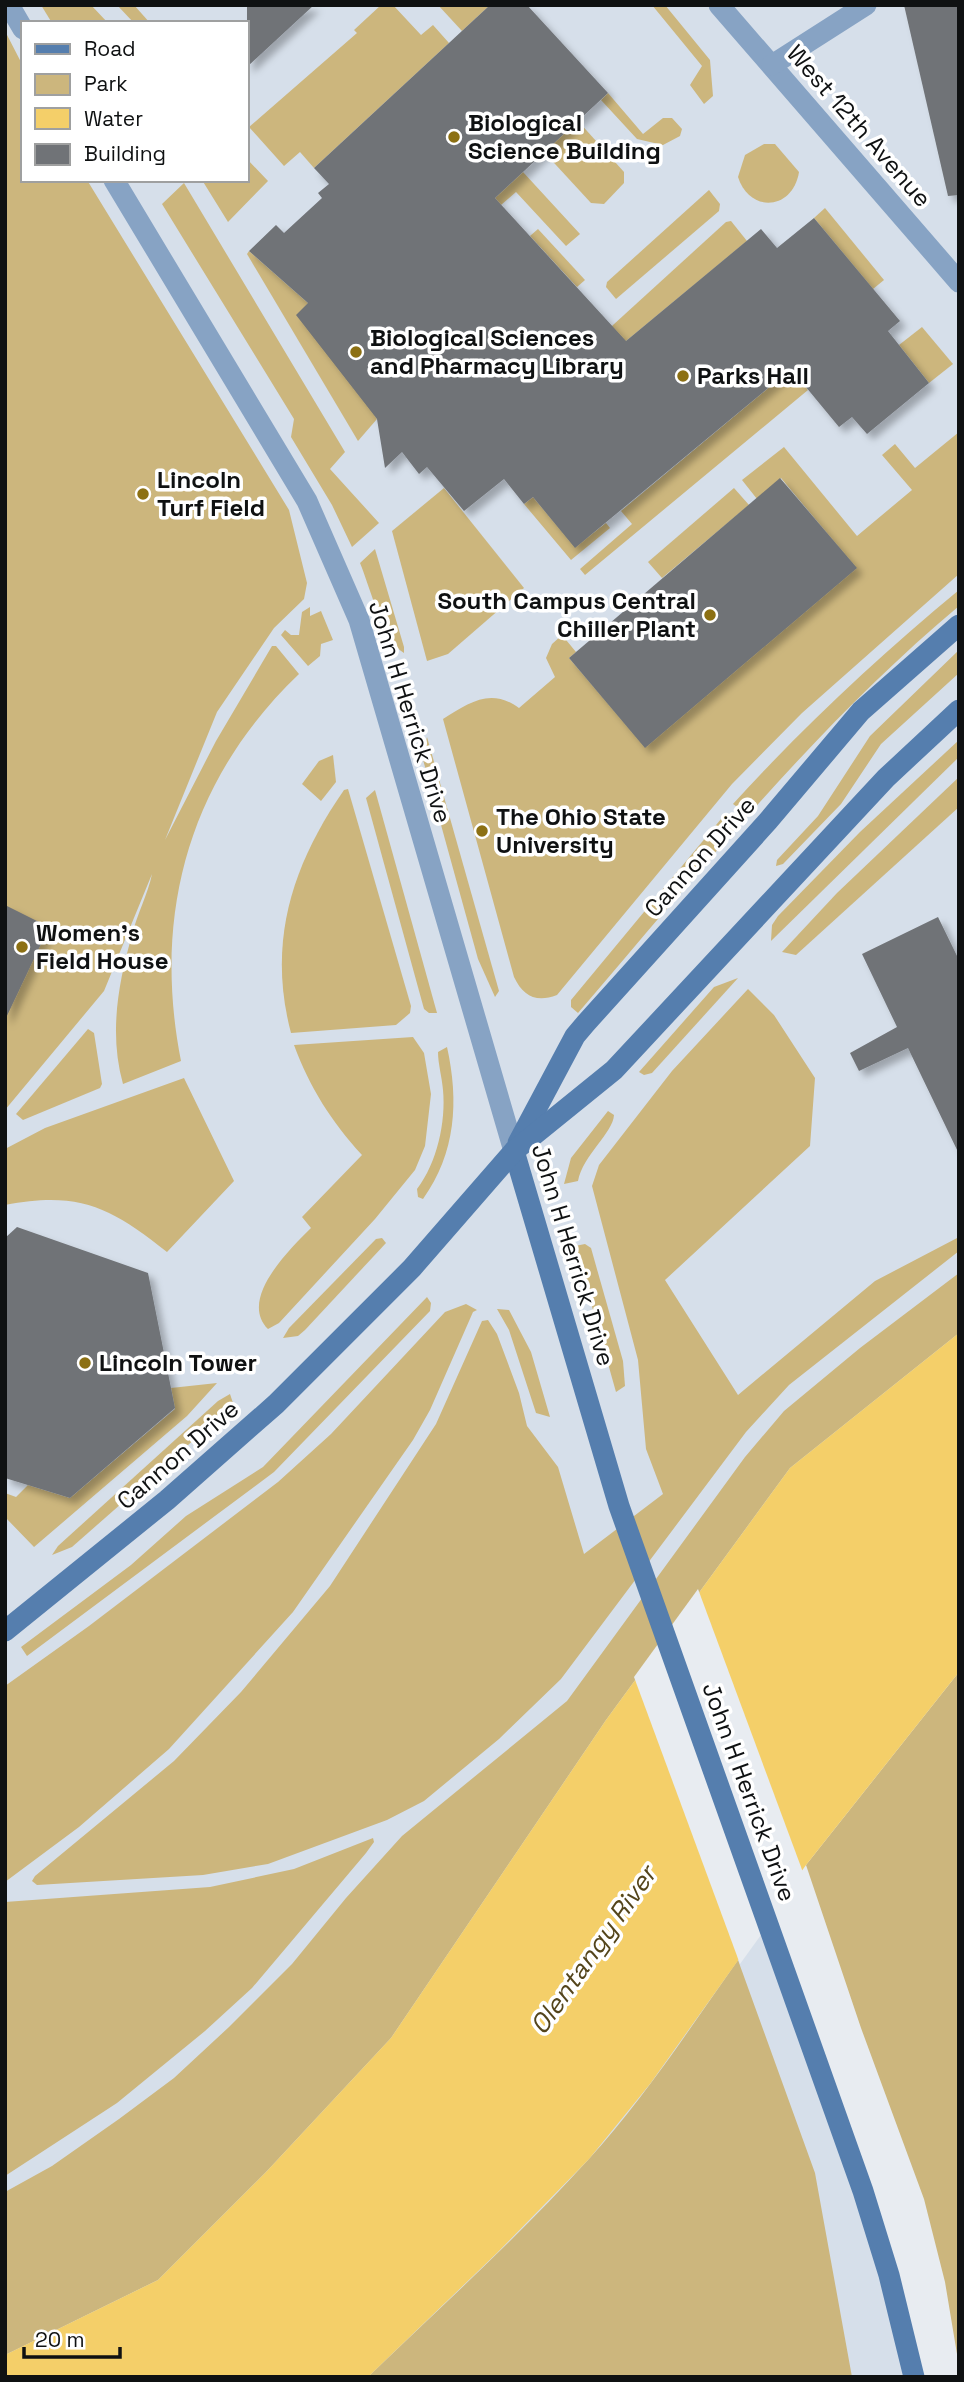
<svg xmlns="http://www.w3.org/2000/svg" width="964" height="2382" viewBox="0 0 964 2382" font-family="'Space Grotesk',sans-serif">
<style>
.built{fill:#d6dfea;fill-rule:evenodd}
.green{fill:#ccb67d}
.water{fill:#f4cf69}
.pier{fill:#e8ecf1}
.building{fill:#707377;filter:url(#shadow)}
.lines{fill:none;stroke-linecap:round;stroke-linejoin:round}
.street{stroke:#87a3c4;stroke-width:21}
.secondary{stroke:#557eae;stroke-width:21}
.poi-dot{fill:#8c7013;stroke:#fff;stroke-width:2.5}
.labels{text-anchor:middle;stroke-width:7;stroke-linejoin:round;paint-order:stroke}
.poi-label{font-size:24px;font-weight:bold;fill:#0f1112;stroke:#fff;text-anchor:start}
.street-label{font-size:24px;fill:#0f1112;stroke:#fff}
.water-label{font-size:26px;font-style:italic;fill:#54451b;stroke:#fff}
</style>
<defs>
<filter id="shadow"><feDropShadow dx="6" dy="6" stdDeviation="3.5" flood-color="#0004"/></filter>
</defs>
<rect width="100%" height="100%" fill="#e8ecf1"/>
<!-- built -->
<path class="built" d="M5 5H959V1482L717 1775 914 2377H5ZM23 23H247V180H23Z"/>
<!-- green -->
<g class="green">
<path d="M41 5H91L108 23H52Z"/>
<path d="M117 5H134L150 23H134Z"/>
<path d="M381 5H393L421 35 433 25 449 43 314 168 300 152 284 166 249 127 357 33 354 30Z"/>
<path d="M438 5H490L462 31Z"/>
<path d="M652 5H665L710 60 713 96 704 104 690 85 702 66Z"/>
<path d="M5 31 23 66V180H87L289 510 307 583 304 599 274 628 217 712 165 840 216 741 272 646H276L299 674C189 779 152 914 181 1061L123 1084C109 1034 118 984 132 935 137 914 148 894 152 874L104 991 5 1110Z"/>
<path d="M608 93 643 134 663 118H672L682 129 680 136 663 145 637 139 601 100Z"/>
<path d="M578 121 624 172V183L604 204 591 203 544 152Z"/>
<path d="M764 144H775L799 172C793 210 750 214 738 177L745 155Z"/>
<path d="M247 159 268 181 228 222 202 180H247Z"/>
<path d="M523 172 580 234 566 246 516 192 501 205 495 198Z"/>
<path d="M184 183 345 452 330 469 379 523 352 547 332 505 291 437 294 419 162 204Z"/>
<path d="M709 190 720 204 719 211 616 299 606 287 607 282Z"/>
<path d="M825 208 884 280 873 289 814 218Z"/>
<path d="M731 221 747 241 556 399 545 387 726 222Z"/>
<path d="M538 229 585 280 577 287 530 236Z"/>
<path d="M249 251 308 303 377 419 358 441 247 254Z"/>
<path d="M922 327 953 364 929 383 899 345Z"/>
<path d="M791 369 808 390 585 575 580 569 632 524 621 511Z"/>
<path d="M959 432V574L802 713 732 784 557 995C536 1003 523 996 514 977L443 719C469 703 490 687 519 708L555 677 546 658 552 644 562 635 576 652 569 658 645 747 856 568 781 478 757 499 742 480 784 447 857 536 912 490 882 455 895 444 915 468Z"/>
<path d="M444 488 524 588 448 654 427 661 392 531Z"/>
<path d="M734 488 749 505 662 578 648 562Z"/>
<path d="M533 497 575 547 606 523 610 528 571 560 524 504Z"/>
<path d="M375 549 404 647V653C383 641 370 587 360 563Z"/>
<path d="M959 590V606C817 725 698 873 578 1013L571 1007V1000L726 813 733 818 740 809 733 804C803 727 879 656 959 590Z"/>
<path d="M310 607V616L321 611 333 640 321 644 320 656 308 666 281 635 285 630 291 635H299L302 612Z"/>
<path d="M959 650V673L881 744 841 804 783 864 776 866 777 860 818 816 870 736Z"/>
<path d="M427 737 499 991 495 997 478 959 422 756Z"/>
<path d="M959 740V757L771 941 772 925 778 916 860 832Z"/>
<path d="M333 755 336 782 321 801 302 784 319 761Z"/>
<path d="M959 777V807L796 955 782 952 837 893Z"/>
<path d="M348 789 411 1006 410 1013 396 1025 291 1033C267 942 292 865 344 790Z"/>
<path d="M375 790 437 1013H429L424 1009 366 798Z"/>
<path d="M738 978 652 1073 644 1075 639 1072 714 987Z"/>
<path d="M748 989 774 1015 815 1078 810 1146 665 1280 738 1395 875 1281 959 1237V1251L789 1385 746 1432 561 1679 499 1739 424 1801 387 1820 268 1864 203 1875 37 1885 32 1881 35 1876 174 1761 241 1692 330 1586 436 1424 482 1321 488 1320 497 1334 519 1393 527 1426 558 1467 584 1554 663 1494 646 1449 638 1360 592 1186 599 1165 672 1071Z"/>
<path d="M88 1029 94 1033 102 1084 100 1088 23 1120 16 1114Z"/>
<path d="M413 1037 424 1053 431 1094 425 1146 415 1170 375 1219 279 1323 268 1329C238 1299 290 1249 311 1228L302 1217 362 1155C331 1121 310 1088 294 1045Z"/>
<path d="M447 1047C459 1101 456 1153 423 1199L418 1197 417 1189C437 1163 446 1122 443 1090 442 1077 438 1064 438 1052Z"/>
<path d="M184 1078 234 1181 167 1252C110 1207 79 1191 5 1205V1149L45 1128Z"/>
<path d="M608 1111 614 1115C613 1133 583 1155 578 1181L564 1184 571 1158Z"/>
<path d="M382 1238 386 1243 305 1330 298 1336 283 1338 289 1328 376 1239Z"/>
<path d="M585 1244 591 1248 623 1361 625 1386 616 1392 575 1246Z"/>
<path d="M959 1273V1333L790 1468 606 1720 391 2038 267 2171 158 2280 5 2355V2192L52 2166 119 2119 174 2078 229 2027 292 1964 346 1898 402 1836 567 1701 745 1457 784 1411 860 1348Z"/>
<path d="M427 1297 431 1303 430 1311 274 1472 27 1656 21 1647 131 1565 186 1516 263 1467Z"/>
<path d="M466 1304 477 1310 473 1312 430 1410 413 1440 293 1612 169 1749 79 1827 5 1882V1686L89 1626 278 1482 331 1434 445 1312Z"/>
<path d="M497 1309 509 1310 531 1352 550 1417 536 1413 509 1330Z"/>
<path d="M217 1383 187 1416 34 1547 5 1517V1493L16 1497 28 1485 70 1498 175 1409 171 1388Z"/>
<path d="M230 1394 233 1403 229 1409 72 1547 52 1555 58 1546 218 1401Z"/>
<path d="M959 1672V2366L945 2282 924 2199 861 2028 806 1865Z"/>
<path d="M373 1838 374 1842 366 1853 252 1988 205 2031 117 2103 5 2176V1902L210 1887 294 1869Z"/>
<path d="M738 1960 815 2173 852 2377H368C442 2306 519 2236 588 2160 644 2099 690 2028 738 1960Z"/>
</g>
<!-- water -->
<path class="water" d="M959 1333V1672L806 1865 650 2084 589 2159 497 2253 368 2377H5V2355L158 2280 267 2171 391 2038 606 1720 790 1468Z"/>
<!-- pier -->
<path class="pier" d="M698 1589 804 1875 740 1964 634 1677Z"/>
<!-- building -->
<g class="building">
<path d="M247 5H314L247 67Z"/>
<path d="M490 5H527L608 93 495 198 626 341 761 229 777 248 814 218 900 321 888 331 929 383 867 434 852 417 839 427 791 369 575 548 533 497 524 504 504 479 464 511 427 467 419 474 402 452 385 468 377 419 296 315 308 303 249 251 276 225 284 233 322 198 318 193 329 184 314 168Z"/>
<path d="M904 5H959V195L948 196Z"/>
<path d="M780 478 857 568 645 748 569 658Z"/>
<path d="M5 905 49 927 5 1020Z"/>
<path d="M938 917 959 960V1154L908 1048 859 1071 850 1053 897 1027 862 954Z"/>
<path d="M17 1227 148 1273 175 1408 70 1498 5 1478V1238Z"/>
</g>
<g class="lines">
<!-- street -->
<g class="street">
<path d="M9 5 23 29"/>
<path d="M719 5 959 282"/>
<path d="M772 65 866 5"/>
<path d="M114 180 307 501 359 620 514 1151"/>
</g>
<!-- secondary -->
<g class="secondary">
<path d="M518 1143 575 1036 586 1023 768 821 861 711 959 625"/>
<path d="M514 1151 619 1506 863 2191 889 2275 914 2377"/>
<path d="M5 1631 167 1500 276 1404 412 1268 514 1151 614 1070 886 778 959 710"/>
</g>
</g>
<!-- markers -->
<g class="poi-dot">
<circle cx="454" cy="137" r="7"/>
<circle cx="356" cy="352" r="7"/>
<circle cx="683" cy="376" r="7"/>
<circle cx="143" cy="494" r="7"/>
<circle cx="710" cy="615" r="7"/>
<circle cx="482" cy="831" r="7"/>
<circle cx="22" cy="947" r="7"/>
<circle cx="85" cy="1363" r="7"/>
</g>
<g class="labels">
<!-- poi labels -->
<g class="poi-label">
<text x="468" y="131">Biological<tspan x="468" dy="28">Science Building</tspan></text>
<text x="370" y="346">Biological Sciences<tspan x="370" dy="28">and Pharmacy Library</tspan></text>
<text x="697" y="384">Parks Hall</text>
<text x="157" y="488">Lincoln<tspan x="157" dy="28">Turf Field</tspan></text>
<text x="696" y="609" text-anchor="end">South Campus Central<tspan x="696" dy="28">Chiller Plant</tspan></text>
<text x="496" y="825">The Ohio State<tspan x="496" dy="28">University</tspan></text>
<text x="36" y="941">Women's<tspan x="36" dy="28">Field House</tspan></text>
<text x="99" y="1371">Lincoln Tower</text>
</g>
<!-- street labels -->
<g class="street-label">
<text transform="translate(859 126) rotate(49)" y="8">West 12th Avenue</text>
<text transform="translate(410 712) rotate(73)" y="8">John H Herrick Drive</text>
<text transform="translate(700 857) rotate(-48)" y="8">Cannon Drive</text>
<text transform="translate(573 1255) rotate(73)" y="8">John H Herrick Drive</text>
<text transform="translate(178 1455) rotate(-41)" y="8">Cannon Drive</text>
<text transform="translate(749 1792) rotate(70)" y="8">John H Herrick Drive</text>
</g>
<!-- water labels -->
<g class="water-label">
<text transform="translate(593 1950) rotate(-55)" y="9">Olentangy River</text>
</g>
</g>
<!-- border -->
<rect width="964" height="2382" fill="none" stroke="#0f1112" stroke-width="14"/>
<!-- legend -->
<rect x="21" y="21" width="228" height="161" fill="#ffffff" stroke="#9fa0a0" stroke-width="2"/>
<rect x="35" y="44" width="35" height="10" fill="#557eae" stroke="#9fa0a0" stroke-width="2"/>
<text x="84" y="56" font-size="21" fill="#0f1112">Road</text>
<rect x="35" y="74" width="35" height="21" fill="#ccb67d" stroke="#9fa0a0" stroke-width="2"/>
<text x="84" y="91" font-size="21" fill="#0f1112">Park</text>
<rect x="35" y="108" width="35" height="21" fill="#f4cf69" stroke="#9fa0a0" stroke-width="2"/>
<text x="84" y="126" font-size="21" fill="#0f1112">Water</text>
<rect x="35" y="144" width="35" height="21" fill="#707377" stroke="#9fa0a0" stroke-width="2"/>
<text x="84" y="161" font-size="21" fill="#0f1112">Building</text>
<!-- scale -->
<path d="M24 2347v10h96v-10" fill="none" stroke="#0f1112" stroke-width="3.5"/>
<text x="35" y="2347" font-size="21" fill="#0f1112" stroke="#ffffff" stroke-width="5" paint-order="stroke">20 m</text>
</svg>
